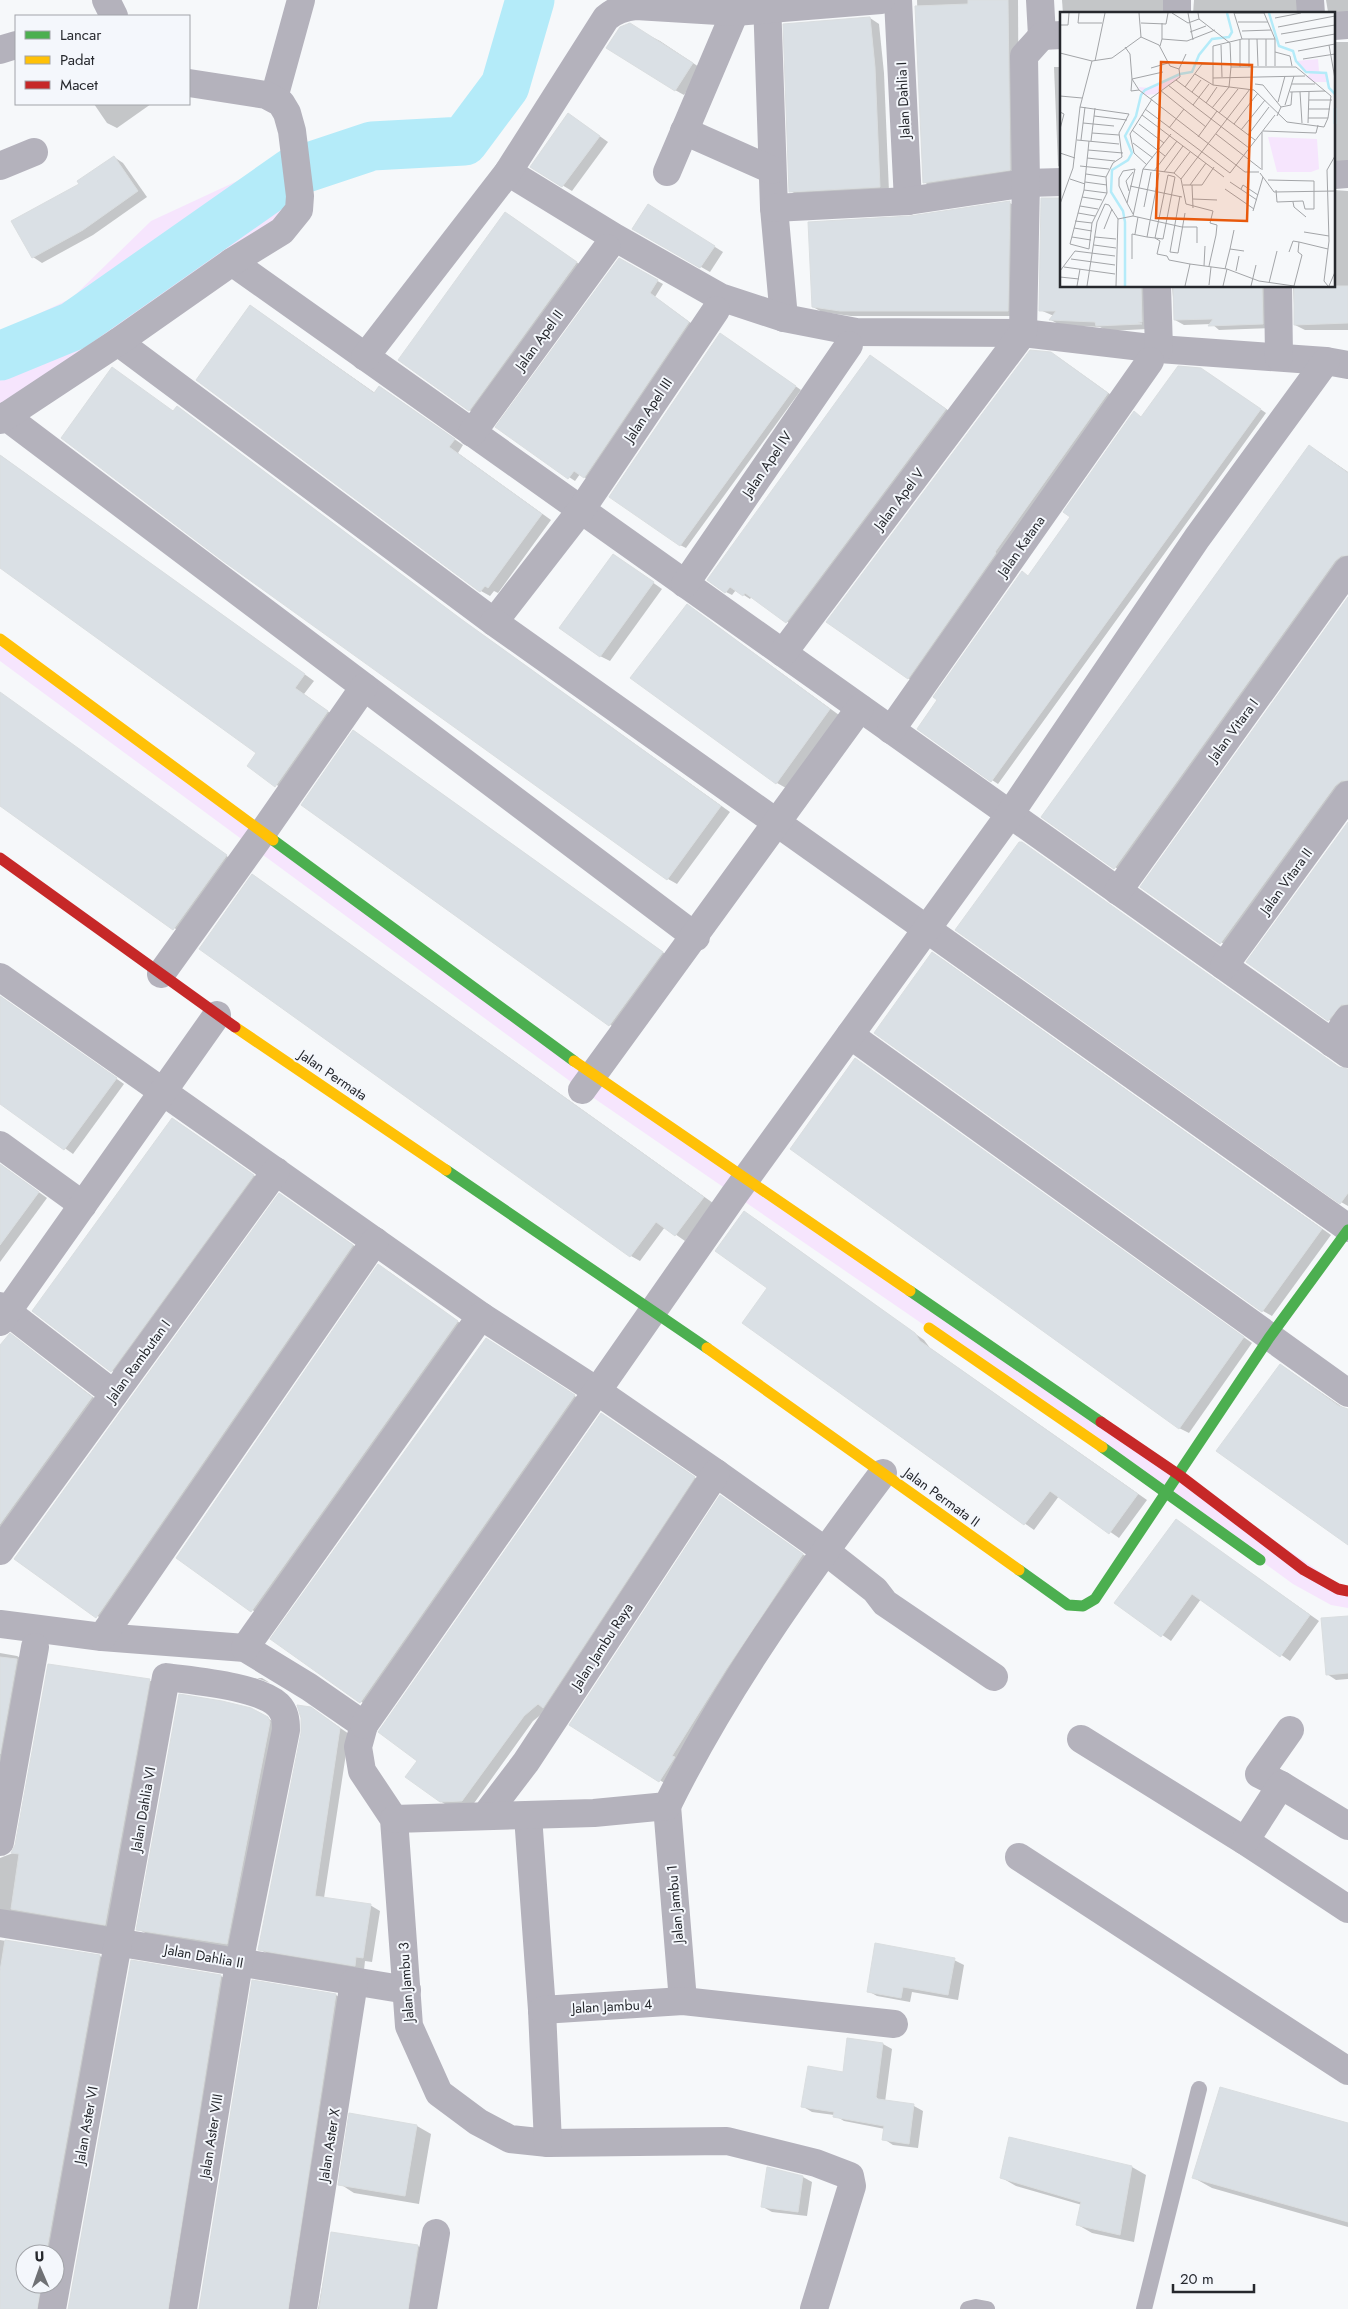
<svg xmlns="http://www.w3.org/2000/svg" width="1348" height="2309" viewBox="0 0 1348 2309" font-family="Jost,sans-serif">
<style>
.green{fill:#f6e5fd}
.shadow{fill:#0003}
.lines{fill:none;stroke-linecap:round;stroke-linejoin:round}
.river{stroke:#b4ebf9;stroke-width:49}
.building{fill:#dae0e5;stroke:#dadee0}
.lane{stroke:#b4b2bc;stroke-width:16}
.street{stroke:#b4b2bc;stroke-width:28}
.fast{stroke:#4caf50;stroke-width:11}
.slow{stroke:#ffc107;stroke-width:11}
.jam{stroke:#c62828;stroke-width:11}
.labels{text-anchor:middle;stroke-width:4;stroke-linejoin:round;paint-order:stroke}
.street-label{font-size:14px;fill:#26282d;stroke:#f4f7fc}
.inset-river{fill:none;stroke:#b4ebf9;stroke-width:2.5}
.inset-road{fill:none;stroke:#a3a5a8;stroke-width:1}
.view{fill:#e8590c;fill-opacity:0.15;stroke:#e8590c;stroke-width:2.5}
.inset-edge{fill:none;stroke:#26282d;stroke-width:2.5}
</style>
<rect width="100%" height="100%" fill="#f6f8fa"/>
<!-- green -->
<g class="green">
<path d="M295 154 299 210 0 420V332L72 298 151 221Z"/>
<path d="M0 639 594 1076 1348 1591V1608L1331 1605 1293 1584 1167 1492 582 1090 0 661Z"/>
</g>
<!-- shadow -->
<g class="shadow">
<path d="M917 0H1018L1019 174 933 188 924 182Z"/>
<path d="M1062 0H1172L1171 14H1063Z"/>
<path d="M1194 0H1305L1304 14H1193Z"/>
<path d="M1326 0H1348V15L1328 12Z"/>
<path d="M870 18 879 24 884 73 889 192 800 196 790 191Z"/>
<path d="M628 25 660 41 702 69 684 95 675 90Z"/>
<path d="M1334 42H1348V165L1334 167Z"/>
<path d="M1054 67H1062V168L1058 166Z"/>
<path d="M94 104H151L117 128 107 123Z"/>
<path d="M577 120 608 142 572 191 532 167Z"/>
<path d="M114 157 123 163 147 197 93 235 42 263 33 257 80 184Z"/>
<path d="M1334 190 1348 191V330H1305L1295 325 1293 286H1334Z"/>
<path d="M1062 198V286H1152L1148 329 1107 331 1100 327 1060 325 1051 320 1054 316 1040 310 1043 199Z"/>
<path d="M1010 203 1019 208 1017 316H851L822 312 813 307Z"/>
<path d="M658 211 723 252 710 272 634 229Z"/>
<path d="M512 217 582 266 475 413 469 410Z"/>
<path d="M619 260 663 284 655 297 695 326 590 481 580 474 575 481 569 477Z"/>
<path d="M1172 286H1273L1272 328 1219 330 1212 324 1184 325 1175 320Z"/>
<path d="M251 306 375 393 379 387 389 393 463 445 458 453 551 520 498 593 494 591 490 596 481 591 197 380Z"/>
<path d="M727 338 801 390 686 548 680 545Z"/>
<path d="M1058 357 1114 397 914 682 908 678Z"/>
<path d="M876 360 952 413 793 626 752 596 750 599 736 590 732 595 726 592Z"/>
<path d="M1208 373 1266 413 998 784 992 780 1029 577 1072 517 1134 413 1142 418Z"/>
<path d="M178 407 470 626 730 812 677 884 668 879 174 412Z"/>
<path d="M1316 450 1348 472V560L1122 872 1042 816Z"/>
<path d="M0 455 314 681 304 694 337 718 286 791 248 766 258 753 0 567Z"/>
<path d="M614 555 662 589 610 661 600 656Z"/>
<path d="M1348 599V785L1228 947 1142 887Z"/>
<path d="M696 611 839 715 786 788 777 783Z"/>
<path d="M0 693 235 862 183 934 0 805Z"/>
<path d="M354 731 671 958 619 1031 302 805Z"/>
<path d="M1348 824V1009L1336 1024 1329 1020Z"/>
<path d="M253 875 713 1203 685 1241 665 1227 640 1261 631 1256Z"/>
<path d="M956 929 1348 1071V1206L1341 1202Z"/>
<path d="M942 959 1331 1235 1272 1316 1263 1311Z"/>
<path d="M0 996 124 1084 73 1154 0 1102Z"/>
<path d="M856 1060 1252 1343 1189 1433 1179 1428Z"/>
<path d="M173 1119 262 1181 121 1376 112 1371Z"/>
<path d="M0 1164 47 1198 0 1262Z"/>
<path d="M280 1195 362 1251 106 1622 16 1558Z"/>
<path d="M754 1218 924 1340 930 1348 1147 1500 1119 1538 1059 1496 1034 1530 743 1322 769 1288Z"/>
<path d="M388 1271 467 1328 261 1616 177 1557Z"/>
<path d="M10 1335 101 1403 0 1542V1349Z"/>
<path d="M495 1345 584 1402 370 1708 272 1639Z"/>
<path d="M1281 1365 1348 1411V1544Z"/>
<path d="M611 1420 703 1483 548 1709 533 1721 472 1806 450 1807 440 1801 419 1761Z"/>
<path d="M730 1502 811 1560 669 1786 571 1724Z"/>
<path d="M1176 1520 1319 1621 1290 1661 1201 1599 1171 1641 1116 1603Z"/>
<path d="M1348 1617V1679L1336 1680 1327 1674Z"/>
<path d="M0 1653 17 1656 26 1661 0 1809Z"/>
<path d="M257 1678H262L270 1683 262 1680Z"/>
<path d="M149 1680 159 1686 115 1929 0 1916V1858L13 1853 17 1845Z"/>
<path d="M260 1713 278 1725 236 1949 147 1934 138 1929Z"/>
<path d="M320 1714 349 1734 324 1898 370 1905 380 1911 372 1962 365 1961 364 1970 268 1954 259 1949Z"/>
<path d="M0 1940 100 1956 109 1962 55 2254H25V2284H51L46 2309H0Z"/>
<path d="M954 1960 964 1965 958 2000 912 1992 910 2002 877 1996 868 1991Z"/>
<path d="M221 1976 230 1982 177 2309H69Z"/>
<path d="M253 1982 336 1995 345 2001 297 2309H200Z"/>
<path d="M848 2039 883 2044 892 2049 885 2102 914 2106 923 2111 918 2148 893 2145 884 2139 885 2129 844 2121 834 2115 812 2112 802 2106 844 2073Z"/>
<path d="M1348 2124V2227L1212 2188 1194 2178Z"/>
<path d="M417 2126 431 2134 419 2204 354 2193 340 2184Z"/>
<path d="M1132 2167 1146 2175 1134 2242 1092 2233 1078 2225 1082 2205 1016 2186 1002 2178Z"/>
<path d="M803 2177 812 2182 807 2216 772 2212 763 2207Z"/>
<path d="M332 2233 418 2246 427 2251 417 2309H318Z"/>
</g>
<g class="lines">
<!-- river -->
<path class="river" d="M0 356 73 326 291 173 372 146 464 141 505 86 530 0"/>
</g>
<!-- building -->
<g class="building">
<path d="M968 0H1008L1010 170 923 183 915 6 968 4Z"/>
<path d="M870 17 875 67 880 187 789 192 783 24Z"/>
<path d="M630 23 693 63 675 91 606 48 620 27Z"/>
<path d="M568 113 600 136 562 187 530 167Z"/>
<path d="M114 156 138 191 83 230 32 258 11 221 79 184 77 181Z"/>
<path d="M1041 198H1062V286H1141L1142 322H1138L1142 324 1096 326 1095 322 1049 320 1056 311H1039Z"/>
<path d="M1010 201 1008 311H840L812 307 808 222 910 216Z"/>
<path d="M648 204 715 246 700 268 632 229Z"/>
<path d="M505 212 577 262 469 411 398 360Z"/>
<path d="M619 258 658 280 650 293 689 322 584 478 574 471 568 479 495 427Z"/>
<path d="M1173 286H1262L1263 324 1208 326 1213 319 1174 320Z"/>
<path d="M1294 286H1348V323L1294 325Z"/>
<path d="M250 305 374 393 379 386 455 439 449 447 542 514 488 588 485 586 480 592 196 380Z"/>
<path d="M720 333 796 386 680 546 609 497Z"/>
<path d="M1030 350 1051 352 1108 393 995 552 996 553 908 679 826 622Z"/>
<path d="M870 355 946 409 786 623 745 593 743 596 730 587 725 593 707 580Z"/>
<path d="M1178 366 1201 368 1261 409 991 782 917 729 937 700 933 697 1022 571 1028 576 1070 517 1063 512 1134 411 1141 417Z"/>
<path d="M112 367 173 411 177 406 461 619 721 806 667 880 223 561 61 438Z"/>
<path d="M1309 445 1348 473V555L1341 556 1335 561 1114 869 1041 817Z"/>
<path d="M0 455 305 674 295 688 328 711 275 787 247 766 256 753 0 568Z"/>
<path d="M613 554 654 582 600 657 559 628Z"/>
<path d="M1348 597V780L1341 781 1335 786 1220 944 1140 887Z"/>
<path d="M687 604 830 709 776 784 630 678Z"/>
<path d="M0 692 227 855 173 930 0 806Z"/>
<path d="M353 730 663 952 609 1026 301 805Z"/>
<path d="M1348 822V1004L1341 1005 1328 1021 1246 962Z"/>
<path d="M1019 842H1022L1339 1067 1348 1069V1193L1340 1204 955 930Z"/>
<path d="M252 874 704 1197 675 1236 656 1222 630 1257 199 949Z"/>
<path d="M932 952 1322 1229 1262 1312 874 1033Z"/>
<path d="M0 996 117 1078 64 1150 0 1104Z"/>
<path d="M855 1058 1244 1337 1179 1429 790 1149Z"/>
<path d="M172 1118 254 1175 111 1372 32 1311Z"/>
<path d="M0 1164 39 1192 0 1245Z"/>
<path d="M279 1193 353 1245 96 1618 14 1559Z"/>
<path d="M744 1211 915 1333 920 1341 1138 1494 1109 1534 1050 1491 1024 1525 742 1323 767 1288 715 1251Z"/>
<path d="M378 1264 458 1321 251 1612 176 1558Z"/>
<path d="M10 1333 92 1397 0 1524V1345Z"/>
<path d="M486 1338 575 1395 360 1703 270 1639Z"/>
<path d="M1280 1364 1339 1406 1348 1409V1545L1216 1451Z"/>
<path d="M601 1413 695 1477 543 1708 538 1704 524 1716 462 1801 440 1802 405 1777 417 1761 378 1732Z"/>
<path d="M720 1495 803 1554 727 1668 672 1756 675 1757 659 1782 569 1725Z"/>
<path d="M1176 1519 1310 1615 1280 1657 1192 1594 1161 1637 1114 1603Z"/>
<path d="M1348 1616V1673L1326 1675 1321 1618Z"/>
<path d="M0 1657 17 1659 0 1754Z"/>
<path d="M48 1664 150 1679 105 1925 11 1909 19 1854 11 1853 15 1845Z"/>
<path d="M179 1694 222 1701 251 1708 268 1717 270 1722 227 1944 136 1930Z"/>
<path d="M297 1705 311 1707 340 1728 315 1896 371 1904 363 1958 356 1957 355 1966 258 1950 301 1733V1718Z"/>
<path d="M5 1940 100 1955 46 2254H25V2284H41L37 2309H0V1971Z"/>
<path d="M875 1943 955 1958 948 1995 903 1987 901 1998 867 1992Z"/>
<path d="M131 1960 221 1975 168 2309H68Z"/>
<path d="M252 1980 336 1994 288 2309H199Z"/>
<path d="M847 2038 883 2043 876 2097 878 2099 914 2104 909 2144 882 2140 884 2126 833 2117 834 2112 801 2107 808 2066 843 2072Z"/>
<path d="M1220 2087 1348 2123V2222L1192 2178Z"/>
<path d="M349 2113 417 2125 405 2196 338 2185Z"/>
<path d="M1009 2137 1132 2166 1120 2235 1076 2225 1081 2202 1000 2178Z"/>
<path d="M767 2167 803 2176 798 2212 761 2207Z"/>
<path d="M331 2232 418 2245 408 2309H319Z"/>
</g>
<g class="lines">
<!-- lane -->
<g class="lane">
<path d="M968 2309 976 2307 987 2309"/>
<path d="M1144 2309 1199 2089"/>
</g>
<!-- street -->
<g class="street">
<path d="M106 0 114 16"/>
<path d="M767 0 774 208 784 318"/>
<path d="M898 0 908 201"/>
<path d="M1040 0 1042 36 1062 35"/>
<path d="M1177 0V14"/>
<path d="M1310 0 1311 14"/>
<path d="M1334 26 1348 25"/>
<path d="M0 50 16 45"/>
<path d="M274 98 301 0"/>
<path d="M684 131 772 170"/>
<path d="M0 166 34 152"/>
<path d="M508 172 614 237 720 297 784 318 856 332 1023 333 1159 349 1326 361 1348 365"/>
<path d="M667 172 735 12"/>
<path d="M1334 175 1348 174"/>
<path d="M774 208 908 201 1026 183 1062 182"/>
<path d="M232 262 1348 1054"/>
<path d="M1157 286 1159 349"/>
<path d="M1278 286 1279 357"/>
<path d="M118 342 494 622 581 510 716 310"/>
<path d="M365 357 508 172 606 18C615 10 624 7 636 6L735 12 881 0"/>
<path d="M5 416 696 937"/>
<path d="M0 420 118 342 232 262 282 231 299 210 300 196 292 131 287 113 281 103 266 95 189 83"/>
<path d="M472 433 607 248"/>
<path d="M685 584 849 345"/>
<path d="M494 622 1348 1228"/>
<path d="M783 653 1023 333 1026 183 1024 56 1042 36"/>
<path d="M891 730 1150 361"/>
<path d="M1118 891 1348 570"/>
<path d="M1224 966 1348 795"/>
<path d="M161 974 263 832 364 687"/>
<path d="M0 977 481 1316 597 1391 716 1473 824 1550 875 1590 885 1603 994 1677"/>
<path d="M850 1035 1348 1393"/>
<path d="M1332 1043 1348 1019"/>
<path d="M582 1090 860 708"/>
<path d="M0 1145 83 1205"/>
<path d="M0 1306 114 1394"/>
<path d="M0 1322 217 1015"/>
<path d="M0 1551 276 1171"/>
<path d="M0 1624 102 1637 245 1648 309 1687 364 1725 358 1747 362 1771 394 1819 409 2026 439 2093 478 2122 510 2139 548 2143 727 2141 816 2163 850 2176 852 2186 814 2309"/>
<path d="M102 1637 375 1241"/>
<path d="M245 1648 481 1316"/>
<path d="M364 1725 734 1195 1010 814 1197 538 1326 361"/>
<path d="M1081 1739 1245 1841 1348 1909"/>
<path d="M1281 1785 1259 1774 1290 1730"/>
<path d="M667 1806 683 2001"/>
<path d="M485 1816 526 1762 716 1473"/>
<path d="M528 1816 542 2010 548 2143"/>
<path d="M394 1819 594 1813 667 1806C725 1688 804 1578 883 1473"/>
<path d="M1245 1841 1281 1785 1348 1826"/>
<path d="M0 1842 35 1647"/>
<path d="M1019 1857 1348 2071"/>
<path d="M0 1923 407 1990"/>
<path d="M542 2010 683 2001 894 2024"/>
<path d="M52 2309 166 1677C194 1681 258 1686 278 1705 285 1712 286 1720 286 1730L239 1963 183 2309"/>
<path d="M303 2309 354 1982"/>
<path d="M423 2309 436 2233"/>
</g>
<!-- fast -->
<g class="fast">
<path d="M273 840 574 1061"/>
<path d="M446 1170 707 1348"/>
<path d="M910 1291 1101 1422"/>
<path d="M1102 1447 1260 1560"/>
<path d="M1019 1570 1068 1605 1083 1606 1095 1599 1269 1338 1348 1230"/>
</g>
<!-- slow -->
<g class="slow">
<path d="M0 639 273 840"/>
<path d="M235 1027 446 1170"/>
<path d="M574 1061 910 1291"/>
<path d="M929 1328 1102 1447"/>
<path d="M707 1348 1019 1570"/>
</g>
<!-- jam -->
<g class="jam">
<path d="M0 858 235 1027"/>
<path d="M1101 1422 1179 1475 1304 1570 1338 1589 1348 1591"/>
</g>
</g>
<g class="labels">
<!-- street labels -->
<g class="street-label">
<text transform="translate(903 100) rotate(-93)" y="5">Jalan Dahlia I</text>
<text transform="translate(539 340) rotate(-54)" y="5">Jalan Apel II</text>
<text transform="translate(648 410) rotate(-56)" y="5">Jalan Apel III</text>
<text transform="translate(767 464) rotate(-56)" y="5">Jalan Apel IV</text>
<text transform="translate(899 499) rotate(-53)" y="5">Jalan Apel V</text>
<text transform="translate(1021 546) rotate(-55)" y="5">Jalan Katana</text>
<text transform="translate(1233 730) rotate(-54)" y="5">Jalan Vitara I</text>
<text transform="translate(1286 881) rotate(-54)" y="5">Jalan Vitara II</text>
<text transform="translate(333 1075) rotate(34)" y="5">Jalan Permata</text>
<text transform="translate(138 1361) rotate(-54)" y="5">Jalan Rambutan I</text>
<text transform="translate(942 1497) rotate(36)" y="5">Jalan Permata II</text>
<text transform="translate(602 1646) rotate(-57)" y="5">Jalan Jambu Raya</text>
<text transform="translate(143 1809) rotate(-80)" y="5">Jalan Dahlia VI</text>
<text transform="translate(675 1904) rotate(-95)" y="5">Jalan Jambu 1</text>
<text transform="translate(204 1956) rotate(10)" y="5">Jalan Dahlia II</text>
<text transform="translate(406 1982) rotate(-94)" y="5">Jalan Jambu 3</text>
<text transform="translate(612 2006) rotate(-3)" y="5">Jalan Jambu 4</text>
<text transform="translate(86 2125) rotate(-80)" y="5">Jalan Aster VI</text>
<text transform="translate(211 2136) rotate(-81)" y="5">Jalan Aster VIII</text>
<text transform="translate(329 2145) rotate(-81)" y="5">Jalan Aster X</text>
</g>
</g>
<!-- overview -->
<g transform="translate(1060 12)">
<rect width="275" height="275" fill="#f6f8fa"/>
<path d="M258 47 259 59 266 61 267 70H254L246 65 250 62 236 49ZM120 61 121 64 96 82 86 83 78 75 91 76ZM208 125 257 127 259 157 251 160H217Z" fill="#f6e5fd"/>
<path class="inset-river" d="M209 1 219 34 233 39 236 49 246 60 266 61 269 76 275 82M275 96V112M65 274V210L63 199 51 180 52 158 68 148 72 141 65 124 76 104 81 83 85 78 120 62 132 60 139 43 152 27 169 25 172 20 167 1"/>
<path class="inset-road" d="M19 1 18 11H42M112 1 128 11 139 7M128 1 133 28M174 1H205M204 1 215 27V54M215 6 241 1M178 10H208M81 11 106 12 108 1M102 11V27M0 13H8L9 1M218 15 275 4M182 19 211 18M130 20 146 14M221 22 275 13M81 25 99 33 110 54 119 57M182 27H215M189 27V55M197 27 198 54M180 28V55M225 31 275 22M161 33 162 65M269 33 275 67M100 34 102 27 127 29 155 18M65 35 70 42 72 67 79 78 185 160H199M238 39 275 32M215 40 230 44 232 54M0 41 32 49 52 46 81 25 79 1M243 47 275 42M35 49 45 1M206 54V27M91 56 108 51M135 62 153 73 194 78 227 110 264 115 268 106 271 84 236 55H171L170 31 139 7 138 1M153 66 245 64M116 68 195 128M195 72 203 73 221 95M232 72H255M108 73 133 93 149 72M153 73V34L182 27 174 1M125 75 142 52H162M79 78 71 79 72 67 103 60M100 78 146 115M132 80 141 68M230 80 265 79M240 80 242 111M0 84 22 86M90 87 120 65 119 57 126 42M249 88H272M218 90 225 64M146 91 157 75M133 93 189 136M225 93 234 64M20 95 69 102 59 121 62 145 53 151 46 165 47 181 32 211 29 237 10 232 24 178 29 129M152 96 169 75 171 55M85 97 170 161 215 103M248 97H270M0 100 4 102 0 117M159 101 178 77M82 103 164 165M34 104 67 108M217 104 221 95 231 93 232 80M248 106H268M23 111 54 114M248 111 249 80M79 112 104 131M174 112 198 81M109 116 124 97M72 118 105 144M181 118 205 88M203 119 256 121 258 113M202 120V158M32 121 59 123M156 122 201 157M188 123 209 95M138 125 157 99M17 128 59 132M21 128 25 95M31 129 35 96M73 131 93 146M28 138 63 141M0 141 15 146M27 146 55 149M87 153 74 141 70 122 92 87M20 154 49 157M83 157 114 161 121 167 126 192 153 199 150 211 157 213 156 223 149 254M94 159 117 129M104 160 123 134M99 161 87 225 103 227 115 165 108 163 95 226 100 229 97 242 107 244 109 248 130 252M114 161 130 140M200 161 214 180 275 179M26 162 46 165M10 167 25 172M121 167 190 77M208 168 254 169V197H245L243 189 217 190 216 178M25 170 47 173M170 170 197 188M123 173H142L154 155M130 173 146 151M132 173 133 196M70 174 122 185M165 177 194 197M181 177 183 173 198 183M24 178 47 181M69 179 66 169 73 160M120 184 110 240 118 241 125 201M22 185 42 188M133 187 157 188M233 190 234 195 246 205M67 191 59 174V166L63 159 75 157 67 191 73 202M0 192 13 156 20 95 32 49M20 194 38 197M84 195 91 160M193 199 203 165M18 201 35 204M73 204 83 157 111 122M15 209 32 211M14 216 32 219M44 217 52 197M244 220 269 224M75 222 78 205M12 225 31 228M35 225 56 227M239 230 268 237M34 233 56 236M170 237 174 218M229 240 233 229 239 230 238 240 242 243 234 274M11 247 55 253M72 247V222L87 225M144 254 145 234M4 255 55 262M165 257 170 237 184 239M0 259 15 239 55 244M176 259 179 244M0 265 19 267M209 271 217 239M149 273 151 255M17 274 20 257M27 274 37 210 45 192 49 193 58 207 73 204 122 215H137V231M56 274 58 207M125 274 130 252 167 257M163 274 167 257 199 269 234 274M191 274 196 253M268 274 264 269 269 229 267 158 275 144M269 274 275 260"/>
<path class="view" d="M101 50 192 53 187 209 96 206Z"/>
<rect width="275" height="275" class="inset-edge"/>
</g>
<!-- legend -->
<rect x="15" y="15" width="175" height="90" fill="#f4f7fc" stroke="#a2a4a9"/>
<rect x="25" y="31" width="25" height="8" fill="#4caf50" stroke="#a2a4a9"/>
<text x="60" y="40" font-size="15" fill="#26282d">Lancar</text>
<rect x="25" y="56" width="25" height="8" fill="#ffc107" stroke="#a2a4a9"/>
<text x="60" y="65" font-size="15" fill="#26282d">Padat</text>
<rect x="25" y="81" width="25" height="8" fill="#c62828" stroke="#a2a4a9"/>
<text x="60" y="90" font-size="15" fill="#26282d">Macet</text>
<!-- north arrow -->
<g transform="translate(40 2269) rotate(358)"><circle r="24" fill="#f4f7fc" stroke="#a2a4a9"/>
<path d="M0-4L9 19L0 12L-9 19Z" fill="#6f7175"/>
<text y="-8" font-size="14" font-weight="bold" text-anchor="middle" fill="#26282d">U</text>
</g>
<!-- scale -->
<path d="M1173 2284v8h81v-8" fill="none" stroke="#26282d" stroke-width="2.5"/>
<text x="1180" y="2284" font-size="15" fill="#26282d" stroke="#f4f7fc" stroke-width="4" paint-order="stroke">20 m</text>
</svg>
